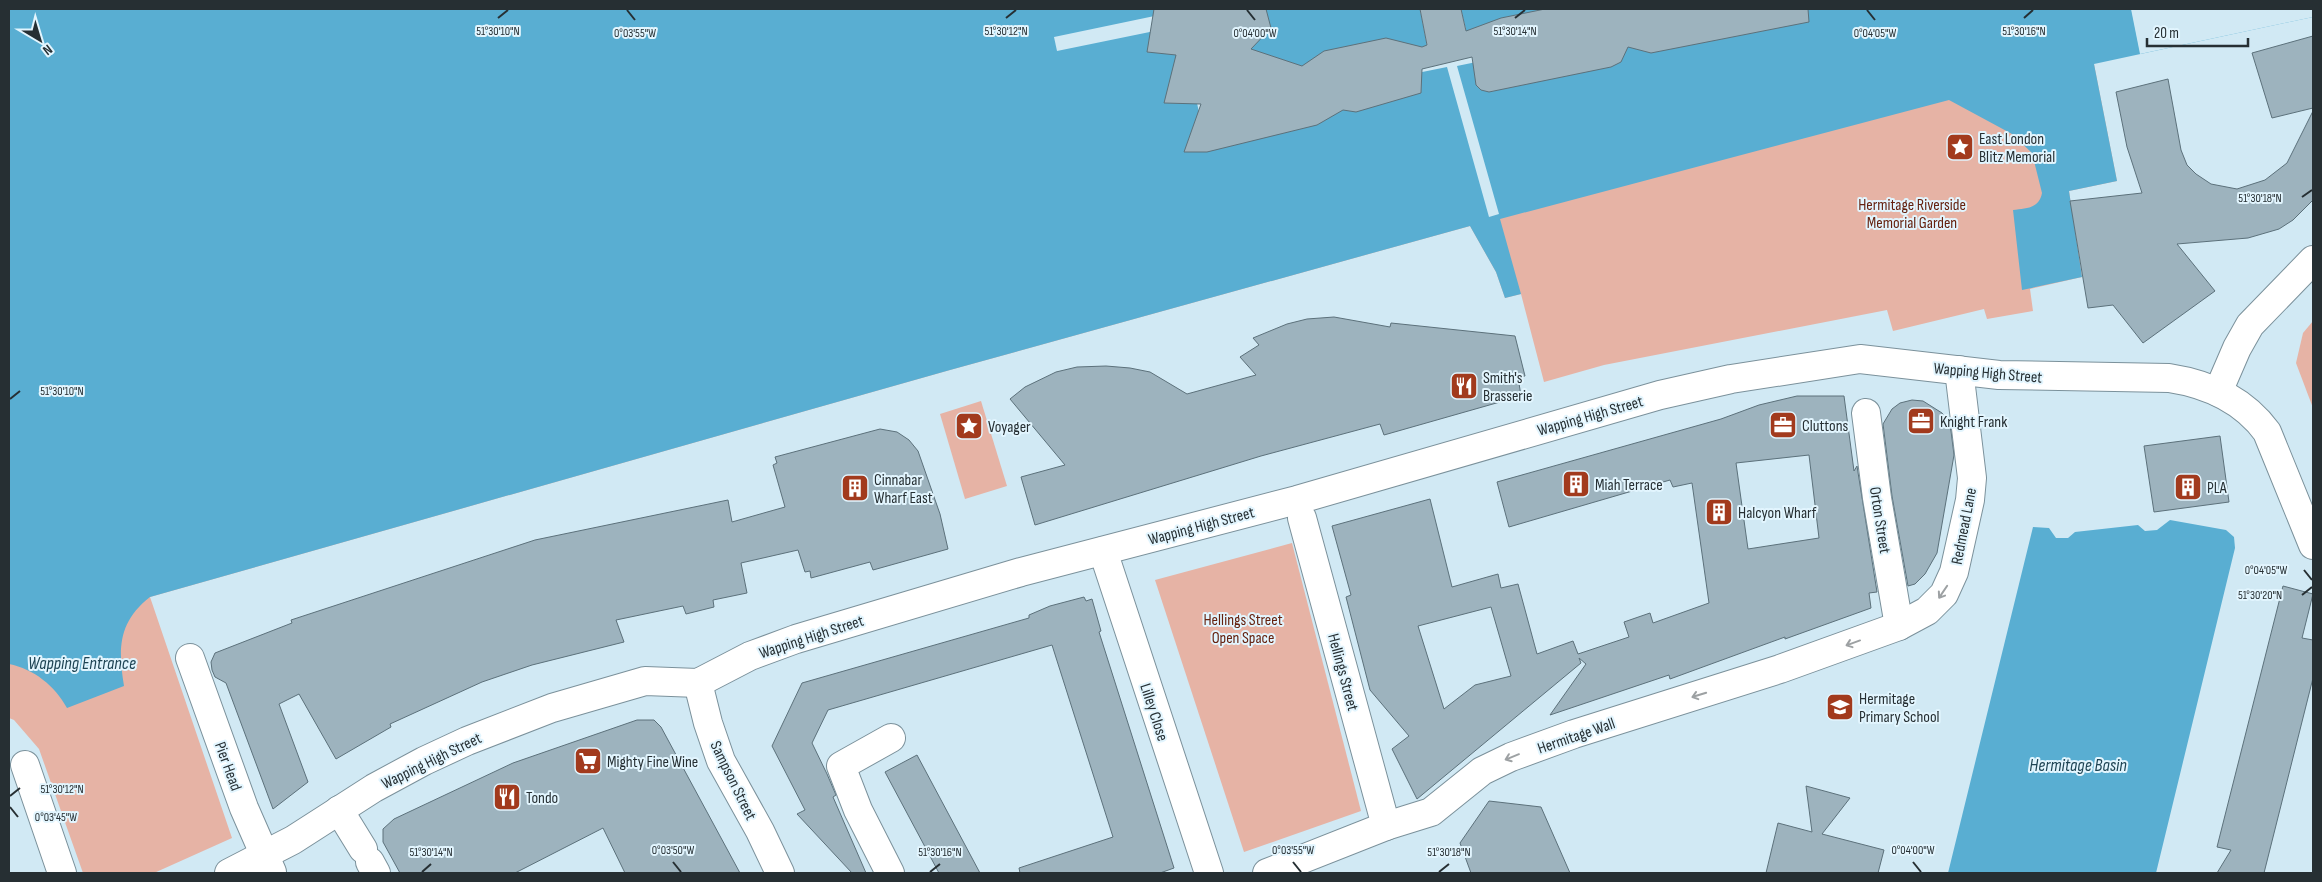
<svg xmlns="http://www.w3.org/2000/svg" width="2322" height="882" viewBox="0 0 2322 882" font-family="'Sofia Sans Condensed',sans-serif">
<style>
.green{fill:#e6b3a5}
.water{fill:#59aed2}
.pier{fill:#d1e9f4}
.building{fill:#9db3be;stroke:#5c717b;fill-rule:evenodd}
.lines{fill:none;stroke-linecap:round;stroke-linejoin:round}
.minor-casing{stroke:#7b919b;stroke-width:30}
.minor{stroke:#fff;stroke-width:28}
.oneway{stroke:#9da1a3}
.ticks{fill:none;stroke:#262f33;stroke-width:2}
.labels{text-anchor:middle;stroke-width:4;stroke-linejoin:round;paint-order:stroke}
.poi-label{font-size:16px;fill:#262f33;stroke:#e2f5fe;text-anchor:start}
.park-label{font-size:16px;fill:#65210e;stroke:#e2f5fe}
.street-label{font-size:16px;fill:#262f33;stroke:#e2f5fe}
.water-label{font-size:18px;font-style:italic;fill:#1e4454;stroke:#e2f5fe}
.ticks-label{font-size:12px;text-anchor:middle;fill:#262f33;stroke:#e2f5fe;stroke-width:4;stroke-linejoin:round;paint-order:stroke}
</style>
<rect width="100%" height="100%" fill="#d1e9f4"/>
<!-- green -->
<g class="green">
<path d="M2094 64 2117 181 2069 191 2082 277 2030 289 2033 311 1987 319 1984 309 1893 331 1887 310 1604 365 1544 382 1521 294 1505 298 1496 272 1470 226 950 370 150 597 232 838 154 873H83L39 749 14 720 9 718V605L215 485Z"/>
<path d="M2313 321V408L2296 363 2303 333Z"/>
<path d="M981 401 1007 486 965 499 940 414Z"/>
<path d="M1292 543 1361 811 1244 852 1155 580Z"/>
</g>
<!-- water -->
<g class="water">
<path d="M9 9H2313V17L2094 64 2117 181 2069 191 2082 277 2022 290 2013 210C2026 208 2039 209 2042 193L2032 153 2012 134 1949 100 1500 219 1521 294 1505 298 1496 272 1470 226 950 370 150 597C118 622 118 649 124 686L67 708C55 686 34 669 9 664Z"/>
<path d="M2170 520 2226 530 2234 537 2235 548 2156 873H1948L2033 527 2049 528 2056 538H2068L2075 532 2138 525 2145 531 2157 530Z"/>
</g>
<!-- pier -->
<g class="pier">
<path d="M1188 9H1262L1057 51 1054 37Z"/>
<path d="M1420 9H1461L1470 47 1658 9H1731L1457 66 1499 214 1489 217 1447 67 1200 117 1197 103 1429 56Z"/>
<path d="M2131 9H2313V17L2140 54Z"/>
</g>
<!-- building -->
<g class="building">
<path d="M1154 9H1266L1271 28 1251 49 1302 66 1324 51 1386 38 1422 47 1427 45 1420 9H1461L1466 31 1501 18 1545 9H1808L1809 22 1651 53 1628 47 1621 62 1611 67 1489 92 1481 90 1476 85 1472 57 1422 69 1421 93 1356 112 1343 110 1317 125 1207 152H1184L1201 104 1164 103 1176 55 1147 52Z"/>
<path d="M2313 36V108L2272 118 2252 53Z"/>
<path d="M2168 79 2181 150 2187 165 2196 174 2211 184 2237 189 2265 180 2287 163 2313 111V200L2293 220 2279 229 2248 238 2177 244 2215 291 2143 343 2113 305 2088 308 2070 201 2142 193 2127 147 2116 92Z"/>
<path d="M1334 317 1390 327 1391 323 1515 336 1525 376 1518 377 1521 396 1384 435 1380 424 1261 456 1035 525 1021 477 1065 465 1010 399 1025 387 1056 372 1077 367 1106 366 1130 368 1150 372 1187 394 1256 375 1240 357 1259 345 1253 338 1287 324 1307 319Z"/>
<path d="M1797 396H1844L1854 471 1857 466 1877 592 1869 593 1871 608 1785 639V637L1670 679 1669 675 1550 715 1586 664 1579 658 1581 663 1417 799 1392 749 1409 736 1370 690 1346 597 1351 595 1332 526 1430 499 1452 587 1498 574 1501 588 1518 584 1537 654 1573 641 1578 654 1629 637 1624 622 1650 613 1653 623 1709 603 1692 483 1673 487 1670 480 1509 527 1497 482 1721 419 1759 405ZM1809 455 1819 538 1748 549 1736 463ZM1491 607 1511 676 1475 685 1444 709 1418 626Z"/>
<path d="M1912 400 1923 401 1942 413 1948 421 1951 431 1954 455 1937 553 1925 574 1915 584 1908 586 1892 496 1883 424 1892 409 1900 403Z"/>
<path d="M880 429 897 432 909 440 918 451 940 514 948 549 873 570 870 562 811 578 810 571 805 572 798 550 741 563 747 593 713 600 714 607 686 614 683 606 616 620 624 642 532 665 482 682 390 724 391 727 336 759 299 694 279 704 308 782 273 809 226 683 215 677 212 670 211 662 215 653 292 623 291 620 535 540 728 500 732 522 785 507 773 465 777 463 775 457Z"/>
<path d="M2220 436 2229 502 2154 512 2144 446Z"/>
<path d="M2283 586 2313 594 2302 638 2313 640V678L2264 873H2217L2231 850 2217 847Z"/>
<path d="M1084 597 1086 601 1092 599 1101 631 1099 632 1174 868 1160 873H1020L1019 868 1113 837 1052 645 828 710 812 743 827 774 836 795 833 797 866 873H852L797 814 805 810 772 746 802 683 1029 618V615L1050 606Z"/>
<path d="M637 720H654L661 727 740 873H625L603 828 515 873H400L383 842V829L394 819 513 763Z"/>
<path d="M917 755 980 873H939L885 772Z"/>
<path d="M1806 786 1850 798 1822 834 1884 850 1878 873H1766L1778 823 1812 832Z"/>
<path d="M1489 801 1541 807 1570 873H1471L1460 843Z"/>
</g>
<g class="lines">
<!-- minor casing -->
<g class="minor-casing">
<g id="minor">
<path d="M2218 392 2237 348 2250 325 2313 260"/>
<path d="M1866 413 1877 498 1899 626"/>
<path d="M1302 518 1386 826"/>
<path d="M1103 551 1209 873"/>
<path d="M190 658 244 808 272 872"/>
<path d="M698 683 708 723 721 761 760 831 780 873"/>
<path d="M25 765 62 873"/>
<path d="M339 810 363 849"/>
<path d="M370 862 376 873"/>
<path d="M229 873 293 840 374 788 424 761 467 741 552 708 645 681 698 683 750 656 796 639 1021 572 1297 500 1660 395 1731 379 1860 359 1999 375 2169 378C2208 384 2243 399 2267 432L2313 545"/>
<path d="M890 873 858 810 841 766 891 738"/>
<path d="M1267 873 1386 826 1431 812 1482 771 1511 757 1574 734 1780 669 1899 626 1927 611 1944 594 1954 572 1970 500 1972 478 1959 370"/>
</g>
</g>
<!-- minor -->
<use href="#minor" class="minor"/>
</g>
<!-- one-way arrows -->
<defs><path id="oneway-shaft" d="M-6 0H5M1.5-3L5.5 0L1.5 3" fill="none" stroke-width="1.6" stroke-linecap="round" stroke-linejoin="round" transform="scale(1.25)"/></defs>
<g class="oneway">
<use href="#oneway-shaft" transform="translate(1943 592) rotate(124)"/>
<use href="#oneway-shaft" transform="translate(1853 643) rotate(160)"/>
<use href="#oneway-shaft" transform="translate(1699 695) rotate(163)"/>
<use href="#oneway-shaft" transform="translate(1512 757) rotate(158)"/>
</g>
<!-- ticks -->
<path class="ticks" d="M627 10 635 20M1247 10 1255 20M1867 10 1875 20M498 18 508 10M1006 18 1016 10M1515 18 1525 10M2024 18 2033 10M2302 197 2312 190M10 399 20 391M2304 570 2312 580M2302 595 2312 587M10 796 20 788M10 807 18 817M673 862 681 872M1293 862 1301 872M1913 862 1921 872M422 872 431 864M930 872 940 864M1439 872 1449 864"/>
<!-- icons -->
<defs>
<g id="sight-square" transform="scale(1.4375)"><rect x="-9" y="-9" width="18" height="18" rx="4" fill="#a23a1d" stroke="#e2f5fe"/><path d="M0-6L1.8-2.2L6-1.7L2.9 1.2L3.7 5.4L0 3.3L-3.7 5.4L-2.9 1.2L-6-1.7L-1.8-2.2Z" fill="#fff"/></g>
<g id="restaurant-square" transform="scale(1.4375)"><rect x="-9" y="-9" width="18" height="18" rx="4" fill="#a23a1d" stroke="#e2f5fe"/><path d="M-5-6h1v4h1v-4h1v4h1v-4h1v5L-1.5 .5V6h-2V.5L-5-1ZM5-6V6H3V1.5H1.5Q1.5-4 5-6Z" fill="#fff"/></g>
<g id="office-square" transform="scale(1.4375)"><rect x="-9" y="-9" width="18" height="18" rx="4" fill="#a23a1d" stroke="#e2f5fe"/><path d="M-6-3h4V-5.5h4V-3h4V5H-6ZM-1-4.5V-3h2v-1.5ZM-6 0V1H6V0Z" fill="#fff"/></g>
<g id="building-square" transform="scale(1.4375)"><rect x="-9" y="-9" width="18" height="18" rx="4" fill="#a23a1d" stroke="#e2f5fe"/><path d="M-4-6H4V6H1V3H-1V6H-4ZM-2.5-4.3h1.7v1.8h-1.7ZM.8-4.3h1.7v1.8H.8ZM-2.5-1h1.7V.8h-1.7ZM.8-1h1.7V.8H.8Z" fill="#fff"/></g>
<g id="school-square" transform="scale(1.4375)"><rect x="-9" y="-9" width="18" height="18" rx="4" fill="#a23a1d" stroke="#e2f5fe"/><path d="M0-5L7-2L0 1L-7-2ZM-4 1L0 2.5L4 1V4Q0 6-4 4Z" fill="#fff"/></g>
<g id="supermarket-square" transform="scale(1.4375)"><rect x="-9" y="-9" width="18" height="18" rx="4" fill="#a23a1d" stroke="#e2f5fe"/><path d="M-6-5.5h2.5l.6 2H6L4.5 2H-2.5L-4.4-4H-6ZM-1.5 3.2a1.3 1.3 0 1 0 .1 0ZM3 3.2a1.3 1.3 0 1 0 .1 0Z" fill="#fff"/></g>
</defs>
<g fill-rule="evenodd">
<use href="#sight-square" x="1960" y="147"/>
<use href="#restaurant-square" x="1464" y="386"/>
<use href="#office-square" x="1921" y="421"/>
<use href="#office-square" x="1783" y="425"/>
<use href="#sight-square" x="969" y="426"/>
<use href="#building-square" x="1576" y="484"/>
<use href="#building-square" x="2188" y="487"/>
<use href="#building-square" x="855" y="488"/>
<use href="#building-square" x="1719" y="512"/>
<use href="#school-square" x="1840" y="707"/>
<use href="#supermarket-square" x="588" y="761"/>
<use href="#restaurant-square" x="507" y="797"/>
</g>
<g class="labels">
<!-- poi labels -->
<g class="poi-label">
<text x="1979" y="144">East London<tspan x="1979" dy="18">Blitz Memorial</tspan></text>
<text x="1483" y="383">Smith's<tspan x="1483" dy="18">Brasserie</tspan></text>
<text x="1940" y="427">Knight Frank</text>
<text x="1802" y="431">Cluttons</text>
<text x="988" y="432">Voyager</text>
<text x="874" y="485">Cinnabar<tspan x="874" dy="18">Wharf East</tspan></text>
<text x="1595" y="490">Miah Terrace</text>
<text x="2207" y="493">PLA</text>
<text x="1738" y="518">Halcyon Wharf</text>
<text x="1859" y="704">Hermitage<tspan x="1859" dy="18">Primary School</tspan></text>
<text x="607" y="767">Mighty Fine Wine</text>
<text x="526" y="803">Tondo</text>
</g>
<!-- park labels -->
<g class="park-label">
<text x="1912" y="210">Hermitage Riverside<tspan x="1912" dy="18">Memorial Garden</tspan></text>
<text x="1243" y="625">Hellings Street<tspan x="1243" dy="18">Open Space</tspan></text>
</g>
<!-- street labels -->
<g class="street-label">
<text transform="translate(1988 372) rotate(5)" y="6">Wapping High Street</text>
<text transform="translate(1590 415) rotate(-16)" y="6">Wapping High Street</text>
<text transform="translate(1881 520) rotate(81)" y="6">Orton Street</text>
<text transform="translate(1201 525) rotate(-15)" y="6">Wapping High Street</text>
<text transform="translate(1963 526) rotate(-79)" y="6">Redmead Lane</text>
<text transform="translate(811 636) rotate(-18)" y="6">Wapping High Street</text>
<text transform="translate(1344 672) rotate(75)" y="6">Hellings Street</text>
<text transform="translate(1155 712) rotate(72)" y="6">Lilley Close</text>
<text transform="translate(1576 735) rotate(-19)" y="6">Hermitage Wall</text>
<text transform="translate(431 760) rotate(-26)" y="6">Wapping High Street</text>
<text transform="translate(229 766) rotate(70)" y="6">Pier Head</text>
<text transform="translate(734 780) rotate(64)" y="6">Sampson Street</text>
</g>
<!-- water labels -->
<g class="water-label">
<text x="82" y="669">Wapping Entrance</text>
<text x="2078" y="771">Hermitage Basin</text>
</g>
</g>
<g class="ticks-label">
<text x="498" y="35">51°30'10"N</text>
<text x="1006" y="35">51°30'12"N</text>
<text x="1515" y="35">51°30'14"N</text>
<text x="2024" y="35">51°30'16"N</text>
<text x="1255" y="37">0°04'00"W</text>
<text x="1875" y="37">0°04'05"W</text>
<text x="635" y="37">0°03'55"W</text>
<text x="2260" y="202">51°30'18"N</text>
<text x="62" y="395">51°30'10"N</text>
<text x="2266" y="574">0°04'05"W</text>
<text x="2260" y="599">51°30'20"N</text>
<text x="62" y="793">51°30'12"N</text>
<text x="56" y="821">0°03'45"W</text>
<text x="673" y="854">0°03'50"W</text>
<text x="1293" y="854">0°03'55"W</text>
<text x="1913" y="854">0°04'00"W</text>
<text x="431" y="856">51°30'14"N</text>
<text x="940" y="856">51°30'16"N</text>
<text x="1449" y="856">51°30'18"N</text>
</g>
<!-- border -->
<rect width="2322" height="882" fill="none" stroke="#262f33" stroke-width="20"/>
<!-- north arrow -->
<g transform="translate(40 40) rotate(142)" stroke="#e2f5fe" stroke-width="4" paint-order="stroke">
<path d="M0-4L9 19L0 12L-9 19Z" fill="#262f33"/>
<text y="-8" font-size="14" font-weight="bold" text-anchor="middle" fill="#262f33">N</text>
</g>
<!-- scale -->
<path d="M2147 38v8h101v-8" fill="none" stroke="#262f33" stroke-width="2.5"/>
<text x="2154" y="38" font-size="15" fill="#262f33" stroke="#e2f5fe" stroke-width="4" paint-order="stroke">20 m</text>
</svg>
